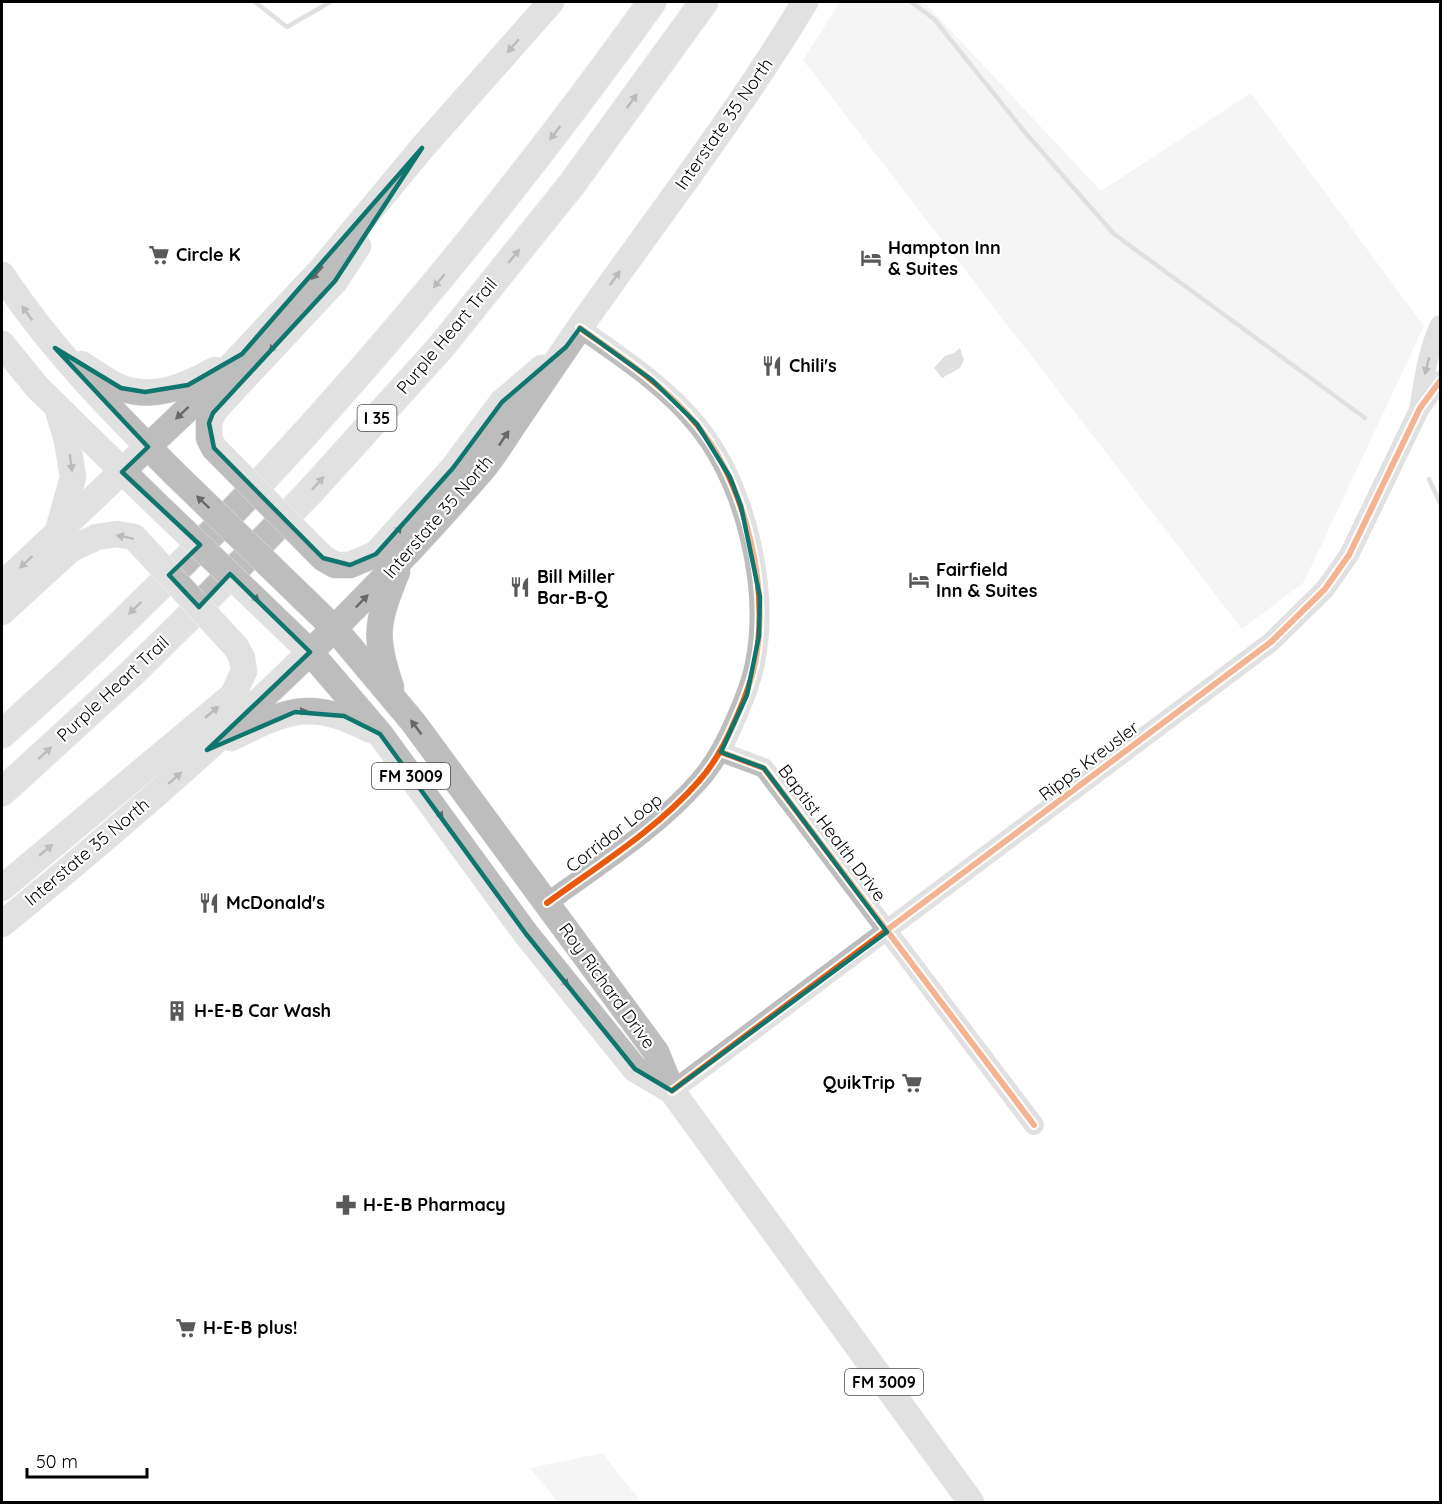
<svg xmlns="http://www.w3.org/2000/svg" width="1442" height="1504" viewBox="0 0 1442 1504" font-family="Quicksand,sans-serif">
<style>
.green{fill:#e9e9e9}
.water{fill:#bbb}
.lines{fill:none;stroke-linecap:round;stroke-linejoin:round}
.stream{stroke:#bbb;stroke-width:4.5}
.major-casing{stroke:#dbdbdb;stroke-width:27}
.highway-casing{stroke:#dbdbdb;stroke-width:30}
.minor{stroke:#bdbdbd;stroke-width:20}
.major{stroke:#bdbdbd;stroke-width:26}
.highway{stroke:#bdbdbd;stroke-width:28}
.major-bridge-casing{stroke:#dbdbdb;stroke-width:27;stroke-linecap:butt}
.major-bridge{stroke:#bdbdbd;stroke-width:26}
.cycleway-casing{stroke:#fff;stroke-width:10}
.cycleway{stroke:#e8590c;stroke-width:6}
.oneway{fill:#686868}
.marked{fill:none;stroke:#0f766e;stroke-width:4.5;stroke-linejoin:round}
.labels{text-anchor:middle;stroke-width:4.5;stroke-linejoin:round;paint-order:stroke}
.shield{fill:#fff;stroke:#4c4c4c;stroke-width:1.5}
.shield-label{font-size:16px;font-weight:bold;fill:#000}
.street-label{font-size:18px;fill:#000;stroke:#fff}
.poi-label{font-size:18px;font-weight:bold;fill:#000;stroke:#fff;text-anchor:start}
</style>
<rect width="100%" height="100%" fill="#fff"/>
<!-- green -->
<g class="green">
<path d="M840 2H924L1101 191 1251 93 1424 326 1304 582 1242 629 803 60Z"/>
<path d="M602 1453 641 1502H558L530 1468Z"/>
</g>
<!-- water -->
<path class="water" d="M960 348 964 360 960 368 942 378 934 368 945 356 954 353Z"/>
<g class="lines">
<!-- stream -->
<g class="stream">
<path d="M255 2 287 27 330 2"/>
<path d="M911 2 934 19 1023 130 1114 234 1365 418"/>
<path d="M1429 479 1440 503"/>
</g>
<!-- major casing -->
<g class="major-casing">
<g id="major">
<path d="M2 275C50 348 112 411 174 473"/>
<path d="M2 344 37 387 150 498"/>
<path d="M81 364C93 371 107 382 121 388 155 400 186 386 215 370"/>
<path d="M209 423 213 413 221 403 335 281 358 246"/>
<path d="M58 531 73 477 67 440 58 410"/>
<path d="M350 565 376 554 453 468 502 402 542 368"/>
<path d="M2 585 213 385 320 271 422 148 551 2"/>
<path d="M306 601 335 629 413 722 656 1052 672 1091 971 1502"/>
<path d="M2 612 71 549 97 537"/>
<path d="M282 625 310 652 380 734 526 934 635 1069 672 1091"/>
<path d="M391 687C373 636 377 621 397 572"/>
<path d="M231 738C290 709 310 699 371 730"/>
<path d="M2 888 233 695 244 671"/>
<path d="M2 924C173 785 338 637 482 470 494 456 504 439 514 424 536 392 558 359 580 327 656 219 737 115 805 2"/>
</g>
</g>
<!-- highway casing -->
<g class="highway-casing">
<g id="highway">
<path d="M2 734C248 517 461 268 652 2"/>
<path d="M2 792 131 674 187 619 309 493 441 347 572 184 704 2"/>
</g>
</g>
<!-- minor -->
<g class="minor">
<path d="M1420 405C1424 378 1428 350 1440 325"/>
<path d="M721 752 764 768 1034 1125"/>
<path d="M547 903C599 865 656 830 699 781 715 763 725 744 734 723 743 703 751 684 755 663 770 588 746 486 698 426 666 386 621 357 580 328"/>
<path d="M672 1091 1271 642 1325 589 1349 555 1420 408 1440 381"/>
</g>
<!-- major -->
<use href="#major" class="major"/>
<!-- highway -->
<use href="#highway" class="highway"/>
<!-- major-bridge casing -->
<g class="major-bridge-casing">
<g id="major-bridge">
<path d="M209 423V438L214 448 323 558 335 565H350"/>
<path d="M174 473 306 601"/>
<path d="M150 498 282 625"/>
<path d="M97 537 117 534 134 537 236 647 242 658 244 671"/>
</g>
</g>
<!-- major-bridge -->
<use href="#major-bridge" class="major-bridge"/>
<!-- cycleway casing -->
<g class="cycleway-casing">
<g id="cycleway">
<path d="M721 752 764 768 1034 1125"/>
<path d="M547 903C599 865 656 830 699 781 715 763 725 744 734 723 743 703 751 684 755 663 770 588 746 486 698 426 666 386 621 357 580 328"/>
<path d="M672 1091 1271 642 1325 589 1349 555 1420 408 1440 381"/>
</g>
</g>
<!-- cycleway -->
<use href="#cycleway" class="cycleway"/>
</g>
<!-- one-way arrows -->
<defs><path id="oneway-solid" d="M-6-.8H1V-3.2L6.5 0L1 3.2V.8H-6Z" transform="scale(1.5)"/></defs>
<g class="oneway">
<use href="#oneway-solid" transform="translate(513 46) rotate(131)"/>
<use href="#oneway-solid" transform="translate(632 101) rotate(-54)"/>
<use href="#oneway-solid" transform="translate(555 133) rotate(127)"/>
<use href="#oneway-solid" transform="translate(514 256) rotate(-51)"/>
<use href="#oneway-solid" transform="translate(317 273) rotate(132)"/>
<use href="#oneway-solid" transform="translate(615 278) rotate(-54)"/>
<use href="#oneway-solid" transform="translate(439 281) rotate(129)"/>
<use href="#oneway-solid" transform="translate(27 313) rotate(-126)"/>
<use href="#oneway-solid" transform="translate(275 346) rotate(133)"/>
<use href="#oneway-solid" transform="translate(1427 366) rotate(104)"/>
<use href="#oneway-solid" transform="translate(182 413) rotate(137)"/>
<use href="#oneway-solid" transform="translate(504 438) rotate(-56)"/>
<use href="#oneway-solid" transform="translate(71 463) rotate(82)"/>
<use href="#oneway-solid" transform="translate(318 483) rotate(-48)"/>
<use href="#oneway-solid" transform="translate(203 502) rotate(-136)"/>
<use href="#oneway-solid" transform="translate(396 532) rotate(-49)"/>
<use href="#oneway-solid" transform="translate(125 537) rotate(-168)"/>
<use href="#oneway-solid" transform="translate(26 562) rotate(137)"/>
<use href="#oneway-solid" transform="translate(253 596) rotate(44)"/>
<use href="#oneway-solid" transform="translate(362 601) rotate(-46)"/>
<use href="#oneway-solid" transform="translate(135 608) rotate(136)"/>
<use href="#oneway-solid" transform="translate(212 712) rotate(-40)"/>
<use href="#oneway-solid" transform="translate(299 712) rotate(-7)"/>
<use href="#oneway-solid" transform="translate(416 727) rotate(-127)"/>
<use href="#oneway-solid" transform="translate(45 753) rotate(-43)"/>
<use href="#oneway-solid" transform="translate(175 778) rotate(-41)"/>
<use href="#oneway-solid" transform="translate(438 812) rotate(53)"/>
<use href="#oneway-solid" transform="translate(46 850) rotate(-40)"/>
<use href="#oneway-solid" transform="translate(563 980) rotate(51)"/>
</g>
<!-- marked area -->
<path d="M0 0H1442V1504H0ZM422 148 335 281 213 413 209 423 214 448 323 558 350 565 376 554 453 468 502 402 566 347 580 328 652 380 697 424 730 477 741 506 760 597 759 636 747 695 721 752 764 768 887 932 672 1091 635 1069 526 934 380 734 344 716 295 712 207 750 310 652 230 574 199 607 169 575 200 545 122 472 148 447 55 348 121 388 145 392 188 385 242 354Z" fill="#fff" fill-opacity=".55" fill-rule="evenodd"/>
<path class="marked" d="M422 148 335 281 213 413 209 423 214 448 323 558 350 565 376 554 453 468 502 402 566 347 580 328 652 380 697 424 730 477 741 506 760 597 759 636 747 695 721 752 764 768 887 932 672 1091 635 1069 526 934 380 734 344 716 295 712 207 750 310 652 230 574 199 607 169 575 200 545 122 472 148 447 55 348 121 388 145 392 188 385 242 354Z"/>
<!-- icons -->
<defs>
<g id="supermarket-bare" transform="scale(1.62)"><path d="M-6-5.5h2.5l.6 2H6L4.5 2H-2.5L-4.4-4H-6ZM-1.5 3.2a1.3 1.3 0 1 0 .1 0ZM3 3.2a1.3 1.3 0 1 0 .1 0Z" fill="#595959" stroke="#fff" stroke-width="2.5" paint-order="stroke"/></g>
<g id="hotel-bare" transform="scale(1.62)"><path d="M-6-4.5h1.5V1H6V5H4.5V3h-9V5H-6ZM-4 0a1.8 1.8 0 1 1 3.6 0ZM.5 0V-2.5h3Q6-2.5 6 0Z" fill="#595959" stroke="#fff" stroke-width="2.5" paint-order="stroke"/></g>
<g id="restaurant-bare" transform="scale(1.62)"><path d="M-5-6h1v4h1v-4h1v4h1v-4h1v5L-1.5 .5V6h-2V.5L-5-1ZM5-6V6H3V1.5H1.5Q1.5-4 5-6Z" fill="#595959" stroke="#fff" stroke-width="2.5" paint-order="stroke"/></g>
<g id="building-bare" transform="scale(1.62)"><path d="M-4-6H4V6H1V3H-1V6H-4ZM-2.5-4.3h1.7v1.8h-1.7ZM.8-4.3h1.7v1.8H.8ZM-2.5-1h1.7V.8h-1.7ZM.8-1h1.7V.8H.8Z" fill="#595959" stroke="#fff" stroke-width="2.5" paint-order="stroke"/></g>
<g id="pharmacy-bare" transform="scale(1.62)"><path d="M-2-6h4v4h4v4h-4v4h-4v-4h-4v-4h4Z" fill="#595959" stroke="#fff" stroke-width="2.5" paint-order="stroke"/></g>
</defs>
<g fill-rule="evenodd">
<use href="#supermarket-bare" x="159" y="255"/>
<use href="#hotel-bare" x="871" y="258"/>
<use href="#restaurant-bare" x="772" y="366"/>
<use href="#hotel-bare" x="919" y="580"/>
<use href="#restaurant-bare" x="520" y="587"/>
<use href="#restaurant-bare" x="209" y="903"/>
<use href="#building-bare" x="177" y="1011"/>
<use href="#supermarket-bare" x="912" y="1083"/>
<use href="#pharmacy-bare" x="346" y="1205"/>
<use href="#supermarket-bare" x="186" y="1328"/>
</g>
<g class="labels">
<!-- shield labels -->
<g class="shield">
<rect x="357.5" y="405" width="39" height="26" rx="4.5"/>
<rect x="372" y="763" width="78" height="26" rx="4.5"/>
<rect x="845" y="1369" width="78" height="26" rx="4.5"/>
</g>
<g class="shield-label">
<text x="377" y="424">I 35</text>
<text x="411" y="782">FM 3009</text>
<text x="884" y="1388">FM 3009</text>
</g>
<!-- street labels -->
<g class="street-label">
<text transform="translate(724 124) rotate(-55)" y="6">Interstate 35 North</text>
<text transform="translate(447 336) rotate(-50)" y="6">Purple Heart Trail</text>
<text transform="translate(438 517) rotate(-49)" y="6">Interstate 35 North</text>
<text transform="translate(113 689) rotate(-43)" y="6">Purple Heart Trail</text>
<text transform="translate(1089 761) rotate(-37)" y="6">Ripps Kreusler</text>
<text transform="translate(614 833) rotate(-38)" y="6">Corridor Loop</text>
<text transform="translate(832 833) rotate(53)" y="6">Baptist Health Drive</text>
<text transform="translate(87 852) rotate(-40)" y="6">Interstate 35 North</text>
<text transform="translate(607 986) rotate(54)" y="6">Roy Richard Drive</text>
</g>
<!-- poi labels -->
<g class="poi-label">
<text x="888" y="254">Hampton Inn<tspan x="888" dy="21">&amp; Suites</tspan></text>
<text x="176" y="261">Circle K</text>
<text x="789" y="372">Chili's</text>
<text x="936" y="576">Fairfield<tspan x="936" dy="21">Inn &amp; Suites</tspan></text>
<text x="537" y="583">Bill Miller<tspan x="537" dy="21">Bar-B-Q</tspan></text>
<text x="226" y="909">McDonald's</text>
<text x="194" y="1017">H-E-B Car Wash</text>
<text x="895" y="1089" text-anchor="end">QuikTrip</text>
<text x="363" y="1211">H-E-B Pharmacy</text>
<text x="203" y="1334">H-E-B plus!</text>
</g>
</g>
<!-- border -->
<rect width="1442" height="1504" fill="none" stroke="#000000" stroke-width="6"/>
<!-- scale -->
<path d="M27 1468v9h120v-9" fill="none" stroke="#000000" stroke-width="3"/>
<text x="36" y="1468" font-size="18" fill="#000000" stroke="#ffffff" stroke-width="4.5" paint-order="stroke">50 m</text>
</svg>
